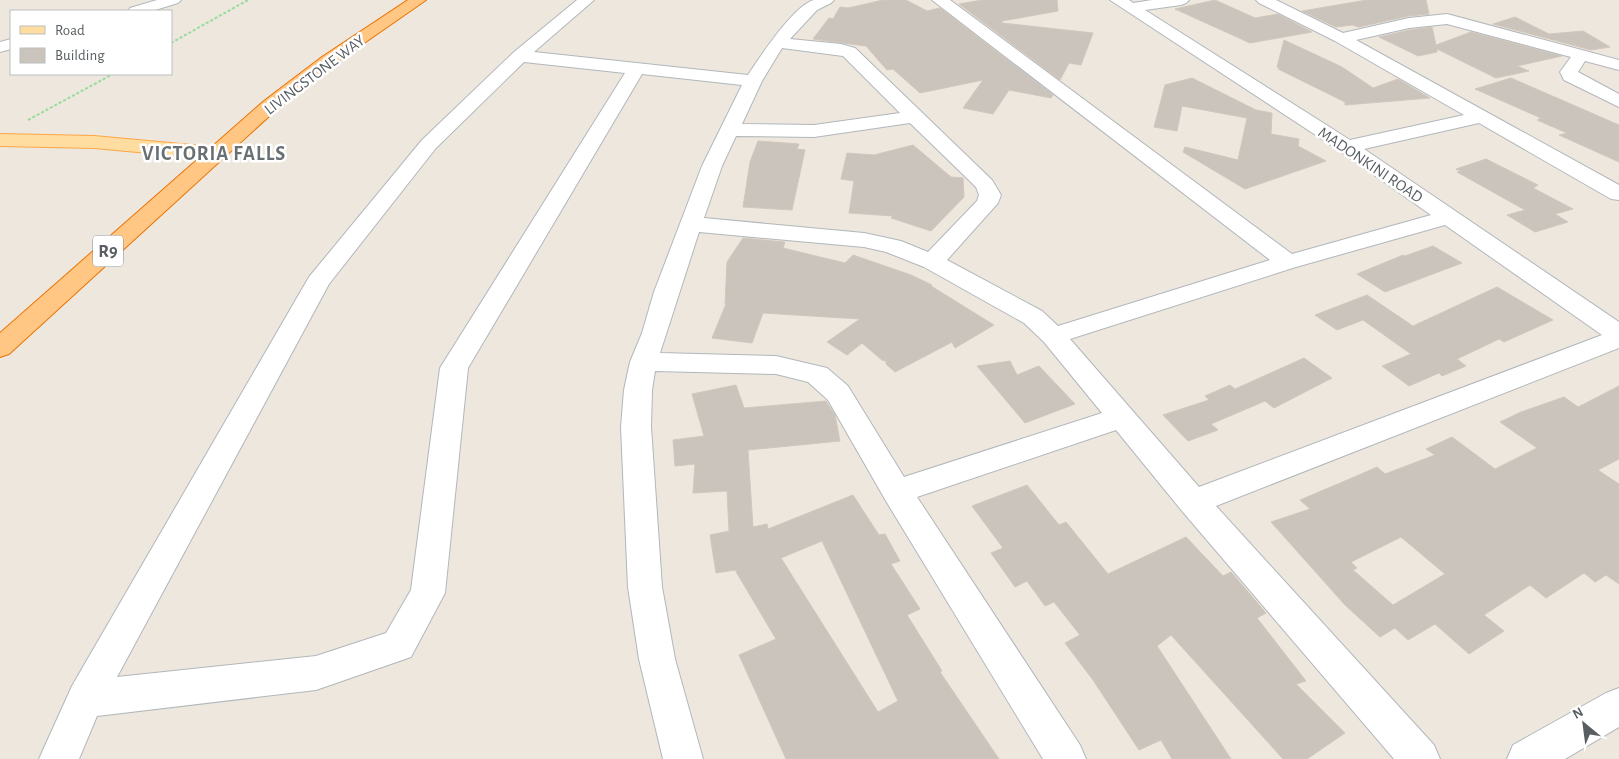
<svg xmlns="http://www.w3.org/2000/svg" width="1619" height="759" viewBox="0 0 1619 759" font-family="'Alegreya Sans',sans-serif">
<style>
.building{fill:#cac4bd;stroke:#d2c7bc;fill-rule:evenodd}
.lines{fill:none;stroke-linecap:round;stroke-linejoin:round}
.minor-casing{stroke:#b2b7bb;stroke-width:2}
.major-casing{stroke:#ffa645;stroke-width:2}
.highway-casing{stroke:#eb7200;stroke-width:2}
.path{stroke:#99db9d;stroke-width:2;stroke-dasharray:3 2;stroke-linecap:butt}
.minor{fill:#fff;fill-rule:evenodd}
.major{fill:#ffdda1;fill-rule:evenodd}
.highway{fill:#ffc783;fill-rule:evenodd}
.labels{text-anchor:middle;stroke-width:5;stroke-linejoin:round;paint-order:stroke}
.far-street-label{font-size:16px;fill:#585e62;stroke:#fff}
.shield{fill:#fff;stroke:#8a8e91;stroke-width:1}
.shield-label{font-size:18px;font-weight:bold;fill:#585e62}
.far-district-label{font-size:20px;font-weight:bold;letter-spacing:1px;fill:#697074;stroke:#fff}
</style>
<rect width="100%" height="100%" fill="#ede7de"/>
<!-- building -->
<g class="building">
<path d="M883 0H906L927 11 940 8 1053 95 1051 98 1009 90 993 114 963 108 983 80 920 93 893 69 887 70 866 46 813 39 829 18 833 19 840 7 848 8Z"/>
<path d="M982 0H1057L1058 11 1002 21V23L1093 33 1081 65 1069 63 1060 80 959 4Z"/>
<path d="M1215 0 1255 18 1278 14 1312 32 1250 43 1175 9Z"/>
<path d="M1367 0H1426L1429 14 1409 16 1359 27 1352 25 1336 27 1302 11Z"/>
<path d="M1515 17 1549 34 1583 31 1610 47 1591 50 1493 24Z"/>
<path d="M1432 27 1436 45 1471 32 1562 56 1517 66 1529 71 1496 78 1437 49V52L1418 56 1379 37 1409 30Z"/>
<path d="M1284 40 1342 67 1373 88 1398 79 1430 98 1345 105V102L1278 69 1280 68 1277 67Z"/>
<path d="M1192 78 1256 110 1272 113 1271 134 1299 139 1298 146 1326 161 1245 189 1183 152 1185 147 1238 160 1247 118 1182 106 1177 131 1154 127 1165 85Z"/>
<path d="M1511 78 1619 125V162L1559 135 1567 133 1537 120 1541 118 1475 89Z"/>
<path d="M758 141 799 144 797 149 805 150 792 210 743 207 750 162Z"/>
<path d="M913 145 951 177 963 178 964 197 931 231 891 218 893 216 849 213 854 181 841 179 847 153 874 155Z"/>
<path d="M1486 159 1538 185 1533 188 1573 209 1555 214 1568 222 1535 232 1507 215 1525 210 1457 172 1461 171 1456 169Z"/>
<path d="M743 238 785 242 783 248 845 263 853 255 911 275 932 285 931 286 994 325 955 348 952 342 895 372 886 364V361L882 360 862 343 847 355 827 342 860 319 763 313 752 343 712 338 726 304H725L727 262Z"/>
<path d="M1433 246 1462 263 1385 292 1357 274 1403 255 1405 256Z"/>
<path d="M1497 287 1553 320 1504 342 1499 339 1457 359 1466 366 1442 376 1439 373 1409 386 1382 366 1411 354 1363 320 1337 330 1315 315 1367 295 1413 326Z"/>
<path d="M1304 358 1332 378 1274 408 1265 401 1211 424 1218 430 1188 441 1163 415 1209 400 1205 396 1230 385 1235 389Z"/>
<path d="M1010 361 1017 375 1039 366 1075 404 1025 423 977 366Z"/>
<path d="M736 385 744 408 826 401 835 415 840 441 748 450 753 527 767 524 768 529 853 495 879 535 885 534 900 561 891 564 920 609 907 615 942 671 940 672 999 759H786L739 655 776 639 735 570 716 573 710 535 729 531 727 491 693 493 695 464 675 466 673 440 704 436 692 394ZM822 541 898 701 878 712 781 558Z"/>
<path d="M1619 386V459L1598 470 1619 484V584L1606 575 1595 582 1584 573 1546 598 1530 585 1484 615 1504 631 1469 654 1435 624 1408 640 1395 628 1380 637 1345 605 1271 522 1310 509 1300 500 1359 475 1377 467 1385 474 1435 455 1426 449 1452 437 1495 469 1537 448 1500 422 1521 412 1564 397 1578 407ZM1401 537 1445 574 1393 605 1353 570 1357 568 1351 562Z"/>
<path d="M1027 485 1059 525 1066 522 1108 574 1186 537 1223 576 1231 572 1266 613 1257 618 1306 681 1296 684 1345 733 1307 759H1283L1171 635 1157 646 1231 759H1172L1161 740 1139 750 1093 680 1065 643 1080 635 1054 602 1045 606 1027 581 1015 587 991 553 1003 548 972 506Z"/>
</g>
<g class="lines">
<!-- minor casing -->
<g class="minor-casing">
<g id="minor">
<path d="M157 0H181L178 3 152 11H128L130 8Z"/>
<path d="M577 0H594L534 52 748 75C759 58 795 4 814 0 820 0 828 0 834 0L831 3 817 10 790 39 841 44 855 48 992 180 1001 195 998 203 947 260 1042 311 1058 326 1270 260 932 0H950L1292 254 1431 215 1340 151 1110 0H1129L1133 3 1152 0H1189L1186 3 1181 5 1145 10 1350 140 1464 115 1335 41 1259 3 1256 0H1276L1343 33 1409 18 1447 14 1619 60V70L1585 61 1578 72 1619 94V107L1564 80 1560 72 1571 57 1447 24 1409 28 1356 40 1619 185V200L1611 199 1479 123 1364 149 1619 322V348L1216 506 1434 745 1440 759H1394L1182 511 1116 430 917 497 1080 745 1086 759H1043L886 501 828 400 808 382 776 374 655 371 652 390 651 427 662 587 675 659 703 759H663L639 659 628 587 621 427 624 390 630 362 642 333 654 292 702 166 742 85 642 74 468 368 445 593 411 657 316 690 97 716 79 759H39L72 686 309 277 422 140 514 52ZM782 48 843 56 900 113 814 125 742 124 762 81ZM524 62 625 73 440 368 411 590 386 633 316 656 117 677 329 284 436 148ZM910 123 976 187 979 195 977 201 928 252 901 241 864 233 704 218 722 166 736 136 814 137ZM1445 225 1602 335 1199 487 1070 339 1296 267ZM699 232 864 247 886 252 924 267 1024 323 1044 342 1102 413 904 477 848 386 827 368 776 356 660 353Z"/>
<path d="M11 39V49L0 52V42Z"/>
<path d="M1619 688V727L1565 759H1507L1513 745 1606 693Z"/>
</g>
</g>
<!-- major casing -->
<g class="major-casing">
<path id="major" d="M0 134 94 136 214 147 221 149 224 153 221 157 214 159 94 148 0 146Z"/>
</g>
<!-- highway casing -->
<g class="highway-casing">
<path id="highway" d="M408 0H426L334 64 277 109 9 354 0 357V333L264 101 322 57Z"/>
</g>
<!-- path -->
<g class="path">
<path d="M171 43 248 0"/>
<path d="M28 120 113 74"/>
</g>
<!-- minor -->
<use href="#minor" class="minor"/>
<!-- major -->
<use href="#major" class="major"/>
<!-- highway -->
<use href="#highway" class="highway"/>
</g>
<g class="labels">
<!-- far-street labels -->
<g class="far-street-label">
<text transform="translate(314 74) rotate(-37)" y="6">LIVINGSTONE WAY</text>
<text transform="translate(1371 164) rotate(34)" y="6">MADONKINI ROAD</text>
</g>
<!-- shield labels -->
<rect class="shield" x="93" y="235.5" width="30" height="31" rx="4"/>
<g class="shield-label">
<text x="108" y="257">R9</text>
</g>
<!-- far-district labels -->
<g class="far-district-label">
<text x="214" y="160">VICTORIA FALLS</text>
</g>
</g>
<!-- legend -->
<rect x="10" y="10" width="162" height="65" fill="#ffffff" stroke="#bcbfc0"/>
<rect x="20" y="26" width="25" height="8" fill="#ffdda1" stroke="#bcbfc0"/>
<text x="55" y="35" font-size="15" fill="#585e62">Road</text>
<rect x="20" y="48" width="25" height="15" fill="#cac4bd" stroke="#bcbfc0"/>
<text x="55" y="60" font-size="15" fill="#585e62">Building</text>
<!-- north arrow -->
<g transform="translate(1584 724) rotate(331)" stroke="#ffffff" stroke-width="4" paint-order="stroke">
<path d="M0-4L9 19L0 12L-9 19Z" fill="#585e62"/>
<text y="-8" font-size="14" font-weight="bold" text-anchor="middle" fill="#585e62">N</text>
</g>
</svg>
